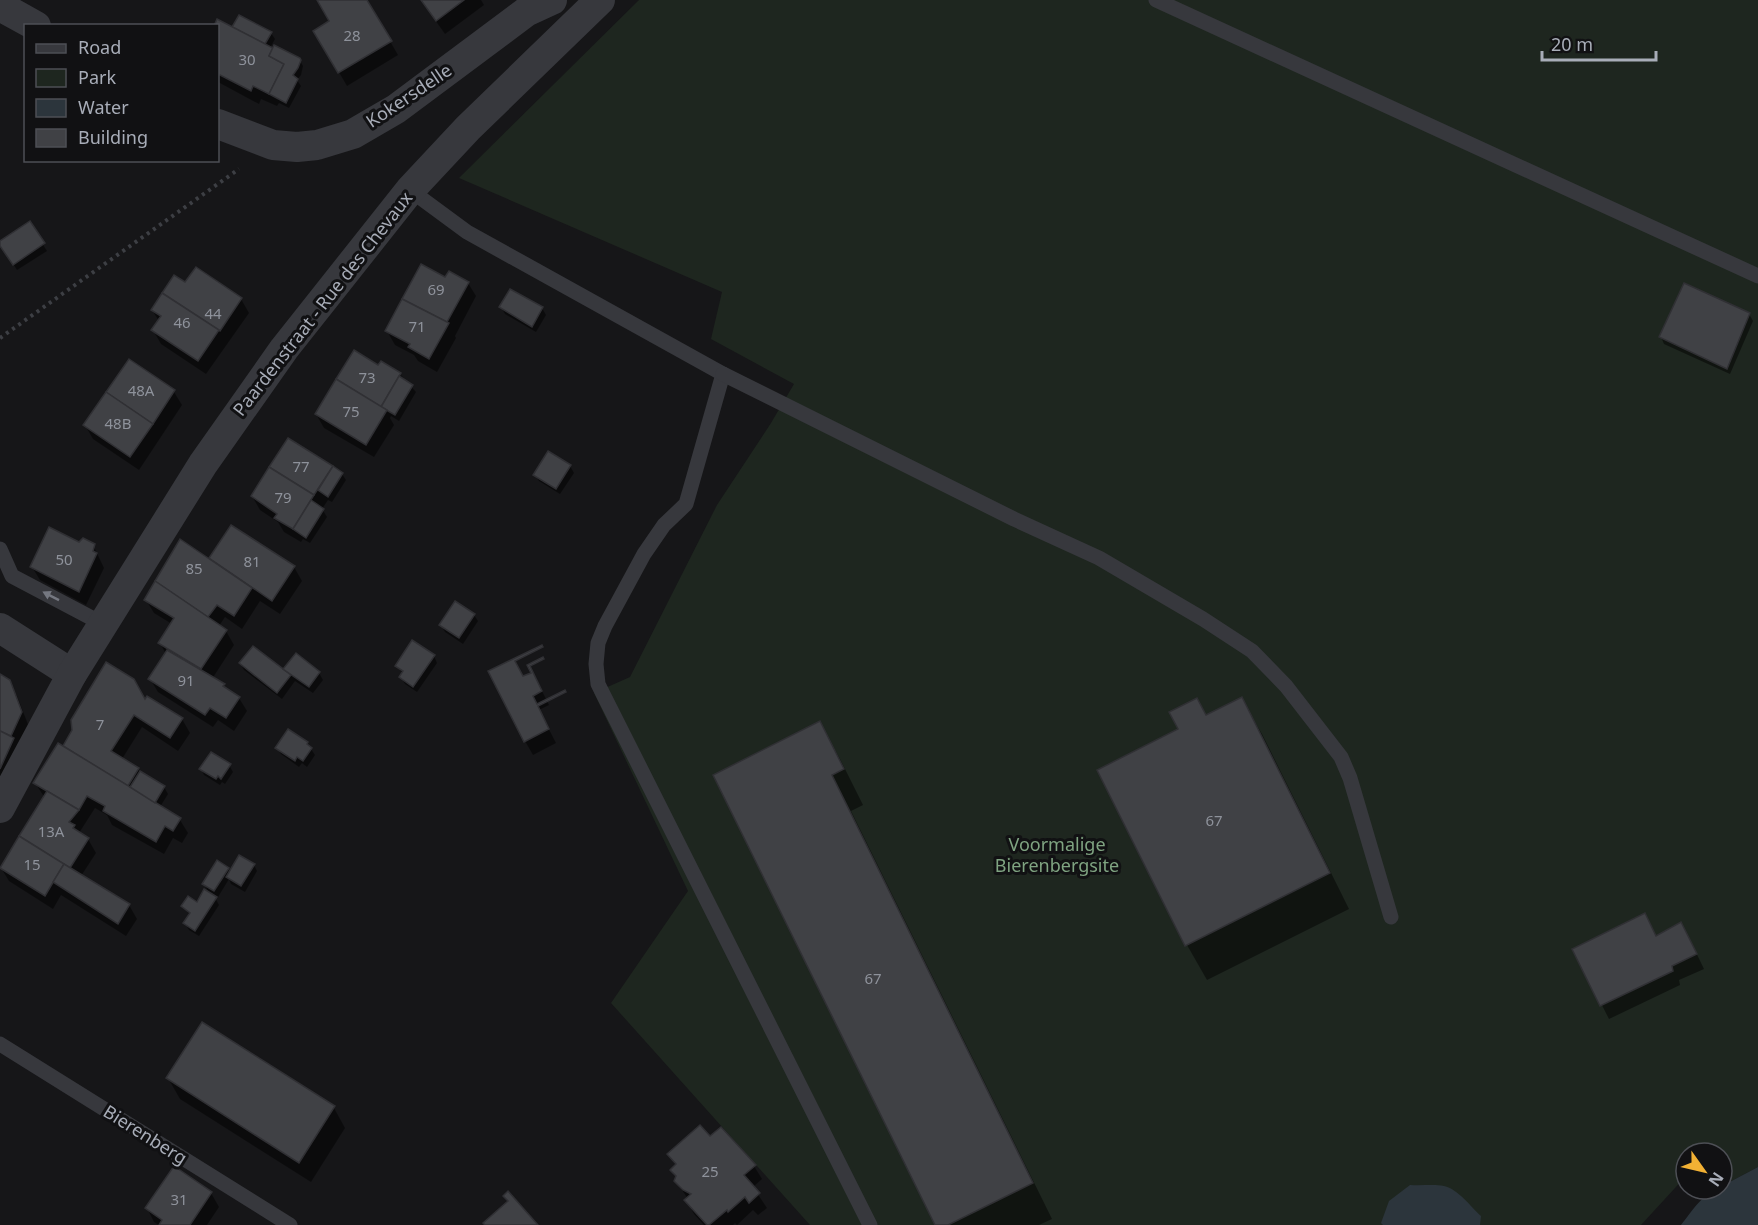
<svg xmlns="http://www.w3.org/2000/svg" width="1758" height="1225" viewBox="0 0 1758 1225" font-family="'Noto Sans',sans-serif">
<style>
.green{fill:#1e261f}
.water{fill:#2c353c}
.shadow{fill:#0007}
.building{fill:#404145;stroke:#303034;stroke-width:1.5}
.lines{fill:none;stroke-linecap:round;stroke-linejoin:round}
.path{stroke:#3d3f44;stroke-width:4;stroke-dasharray:3 4.5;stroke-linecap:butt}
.service{stroke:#37383d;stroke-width:15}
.minor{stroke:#37383d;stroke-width:30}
.oneway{fill:#757881}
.labels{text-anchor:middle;stroke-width:6;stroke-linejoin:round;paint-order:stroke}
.number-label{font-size:15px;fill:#8e929b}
.street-label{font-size:18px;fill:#a8adb8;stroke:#111113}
.park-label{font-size:18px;fill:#7fa381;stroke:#111113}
</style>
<rect width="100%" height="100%" fill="#161618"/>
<!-- green -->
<path class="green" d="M639 0H1758V1167L1722 1186V1153H1686V1176L1641 1225H810L611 1003 688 891 594 693 630 677 717 505 771 423 794 384 711 339 722 292 459 178Z"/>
<!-- water -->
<g class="water">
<path d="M1758 1167V1225H1681C1691 1213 1705 1189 1722 1189V1186Z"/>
<path d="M1410 1185C1421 1186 1434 1184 1444 1186 1458 1189 1471 1207 1481 1216L1480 1225H1383L1381 1223 1389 1201Z"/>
</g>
<!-- shadow -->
<g class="shadow">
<path d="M318 0H366L398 55 347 86 315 31 331 21Z"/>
<path d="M421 0H481L484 5 445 34Z"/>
<path d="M218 21 236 30 271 33 275 39 270 48 299 59 303 66 301 75 297 80 301 86 289 108 279 103 277 106 261 99 259 104 218 82Z"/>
<path d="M29 223 47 251 17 270 0 243Z"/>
<path d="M446 279 468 283 476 296 455 336 456 338 437 372 418 361 414 355 395 345 387 331Z"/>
<path d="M186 284 241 299 249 313 206 374 161 344 153 330 159 321 152 310Z"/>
<path d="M501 307 542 308 546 315 536 332 505 314Z"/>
<path d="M1749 314 1753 321 1730 374 1664 344 1661 337Z"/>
<path d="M129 361 174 392 182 405 139 470 93 439 85 425Z"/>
<path d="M379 367 400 374 416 392 399 421 391 416 390 418 394 425 374 457 324 428 316 414Z"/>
<path d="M288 440 342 474 346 480 332 502 328 500 322 509 327 517 310 543 303 539 301 542 284 532 278 522 260 510 252 496Z"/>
<path d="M570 466 574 473 560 494 539 481 535 475Z"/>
<path d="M231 527 294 567 302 581 280 614 260 601 242 629 225 617 219 626 226 631 234 645 212 679 239 698 247 711 234 731 218 720 213 727 158 692 150 679 166 654 160 643 172 624 154 613 146 600 181 541 209 560Z"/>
<path d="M79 544 93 545 104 568 86 605 40 580 32 567Z"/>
<path d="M474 615 478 621 463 644 445 632 441 625Z"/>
<path d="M296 655 319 673 323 680 313 693 295 681 282 699 244 670 240 663 283 671Z"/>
<path d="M434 656 437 663 417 692 405 684 401 677 403 674 397 666Z"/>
<path d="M0 676 9 681 17 696 29 727 0 798Z"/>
<path d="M523 678 540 687 549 705 539 710 556 743 533 755 525 741Z"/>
<path d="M1241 699 1262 734 1349 909 1207 980 1187 945 1206 717Z"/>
<path d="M145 702 182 719 190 733 178 751 142 727 122 759 164 787 168 794 160 807 180 820 188 833 182 843 173 838 164 854 112 825 107 815 95 808 79 833 88 839 96 853 81 876 129 905 137 919 126 936 61 895 53 909 9 881 1 868 45 798 35 783 64 748 74 730Z"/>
<path d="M820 723 840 759 863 805 851 811 1052 1219 1039 1225H936Z"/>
<path d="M307 743 315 755 307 767 302 763 299 767 281 754 277 748Z"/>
<path d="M229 765 233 772 225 784 222 782 220 785 204 775 201 769Z"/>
<path d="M254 865 257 871 245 892 231 884 229 879 218 897 213 894 219 905 199 936 189 930 185 923 190 915 183 906 198 904 210 895 204 884 228 869 230 873Z"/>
<path d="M1656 937 1689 938 1704 969 1679 980 1680 985 1609 1019 1574 950Z"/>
<path d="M168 1078 334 1108 345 1128 311 1182 180 1099Z"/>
<path d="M710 1138 754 1166 762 1179 753 1187 767 1208 758 1215 753 1210 737 1225 735 1223 733 1225H704L694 1214 686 1200 688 1199 676 1181 677 1178 672 1170 676 1166 669 1155Z"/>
<path d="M211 1193 219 1207 207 1225H159L154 1222 147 1208Z"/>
</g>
<!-- building -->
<g class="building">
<path d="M317 0H367L392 41 338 73 313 31 329 21Z"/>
<path d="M421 0H464L436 21Z"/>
<path d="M239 15 272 32 265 44 232 27Z"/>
<path d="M217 19 273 48 269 56 284 64 269 94 253 86 251 91 218 74V26H214Z"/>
<path d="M274 45 300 58 301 60 298 68 293 75 298 79 286 103 269 94 284 64 269 56Z"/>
<path d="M30 221 45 243 13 265 0 246V241Z"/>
<path d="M421 264 445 277 449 271 469 282 447 322 402 299Z"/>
<path d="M196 267 242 298 220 331 162 293 174 275 185 282Z"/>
<path d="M1684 283 1750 313 1727 369 1659 337Z"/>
<path d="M510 289 543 307 532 327 499 307Z"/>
<path d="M162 293 219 330 198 361 151 330 161 316 151 310Z"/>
<path d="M402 299 449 323 429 359 408 347 410 344 385 331Z"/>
<path d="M354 350 378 365 381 361 401 373 381 407 336 379Z"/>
<path d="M129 359 175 390 153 424 106 392Z"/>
<path d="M399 376 413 385 395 415 381 407Z"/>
<path d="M336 379 387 410 366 445 315 414Z"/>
<path d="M106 392 153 424 130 457 83 425Z"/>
<path d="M288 438 333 466 314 495 269 467Z"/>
<path d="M548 451 571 465 556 489 533 475Z"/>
<path d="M333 466 343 473 328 497 318 490Z"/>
<path d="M269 467 314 495 293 529 274 518 277 514 251 496Z"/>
<path d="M311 500 324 509 306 538 293 529Z"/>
<path d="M231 525 295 566 272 601 209 558Z"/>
<path d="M49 527 79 542 83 538 95 544 93 551 97 553 79 592 30 567Z"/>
<path d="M180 539 252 588 234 616 217 605 208 617 155 581Z"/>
<path d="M155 581 227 630 201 669 158 643 174 618 144 600Z"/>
<path d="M455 601 475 614 459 638 439 625Z"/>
<path d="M412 640 435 655 413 687 399 677 403 671 395 666Z"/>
<path d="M542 645 543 647 515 661 523 676 531 673 527 665 543 657 544 659 530 666 542 691 533 696 537 704 565 690 566 692 538 706 549 729 524 742 488 671Z"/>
<path d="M253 646 291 675 277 693 239 663Z"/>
<path d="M167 650 225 684 223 686 240 697 226 718 210 708 205 715 148 679Z"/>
<path d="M296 653 320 672 309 687 283 669Z"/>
<path d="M106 662 134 679 145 699 147 696 183 718 170 738 134 715 111 751 139 768 128 786 63 746 72 730 71 720Z"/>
<path d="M0 674 10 680 22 712 11 736 0 731Z"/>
<path d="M1242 697 1330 873 1185 946 1097 770 1178 729 1169 712 1197 698 1206 715Z"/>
<path d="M820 721 844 769 832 775 1033 1183 948 1225H935L713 775Z"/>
<path d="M288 729 308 742 307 744 312 748 303 761 297 757 295 761 275 748Z"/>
<path d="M0 731 14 738 0 769Z"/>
<path d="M58 743 181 818 173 831 165 826 156 842 103 811 105 806 87 796 79 810 33 783Z"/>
<path d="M211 752 231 764 221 779 218 776 216 779 199 769Z"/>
<path d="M140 771 165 786 155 803 130 787Z"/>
<path d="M47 791 79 810 69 822 75 825 73 828 89 838 70 868 19 836Z"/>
<path d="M19 836 64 864 45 896 0 868Z"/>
<path d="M239 855 255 864 241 886 226 877Z"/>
<path d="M217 860 229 868 214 891 202 884Z"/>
<path d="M64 864 130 904 118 924 53 882Z"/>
<path d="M204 889 217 897 195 931 183 923 190 913 181 906 188 896 197 902Z"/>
<path d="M1645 913 1656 936 1681 922 1697 954 1672 966 1673 971 1600 1006 1572 949Z"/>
<path d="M202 1022 335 1106 299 1163 166 1078Z"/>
<path d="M700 1125 710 1136 721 1127 756 1165 744 1175 760 1193 749 1203 745 1197 728 1212 727 1210 709 1225H707L684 1200 691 1194 683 1190 674 1181 676 1176 670 1170 676 1164 667 1154Z"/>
<path d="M174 1166 212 1192 190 1225H159L162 1220 145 1208Z"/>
<path d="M508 1191 538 1225H485L483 1223 508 1201 503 1196Z"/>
</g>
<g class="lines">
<!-- path -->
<path class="path" d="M0 338 239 169"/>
<!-- service -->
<g class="service">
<path d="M1156 0 1758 276"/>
<path d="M410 190 467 232 723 374 686 504 664 525 644 554 605 626 598 643 596 664 598 684 870 1225"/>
<path d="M723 374 1014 519 1099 558 1203 619 1252 651 1286 686 1341 757 1350 778 1391 917"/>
<path d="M0 549 12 576 103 624"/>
<path d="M0 1044 290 1225"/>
</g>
<!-- minor -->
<g class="minor">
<path d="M0 6 36 26"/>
<path d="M218 124 273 145 297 147 317 145 353 134 396 109 526 12 552 0"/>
<path d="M0 628 72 674"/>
<path d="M0 808 72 674 203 464 284 349 410 190 468 128 600 0"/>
</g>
</g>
<!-- one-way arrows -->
<defs><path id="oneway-solid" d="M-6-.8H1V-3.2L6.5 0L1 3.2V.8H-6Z" transform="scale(1.5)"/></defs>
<use class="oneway" href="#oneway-solid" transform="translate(51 596) rotate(-153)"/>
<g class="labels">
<!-- number labels -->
<g class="number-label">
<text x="352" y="41">28</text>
<text x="247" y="65">30</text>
<text x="436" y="295">69</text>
<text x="213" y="319">44</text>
<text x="182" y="328">46</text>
<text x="417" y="332">71</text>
<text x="367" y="383">73</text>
<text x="141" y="396">48A</text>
<text x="351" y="417">75</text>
<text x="118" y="429">48B</text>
<text x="301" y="472">77</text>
<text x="283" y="503">79</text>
<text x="64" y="565">50</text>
<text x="252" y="567">81</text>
<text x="194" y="574">85</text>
<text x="186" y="686">91</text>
<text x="100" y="730">7</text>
<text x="1214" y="826">67</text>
<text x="51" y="837">13A</text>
<text x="32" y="870">15</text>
<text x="873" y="984">67</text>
<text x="710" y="1177">25</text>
<text x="179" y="1205">31</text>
</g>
<!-- street labels -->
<g class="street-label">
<text transform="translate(409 96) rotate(-34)" y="6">Kokersdelle</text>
<text transform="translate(323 304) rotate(-52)" y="6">Paardenstraat - Rue des Chevaux</text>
<text transform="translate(145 1135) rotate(32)" y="6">Bierenberg</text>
</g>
<!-- park labels -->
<g class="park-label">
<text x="1057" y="851">Voormalige<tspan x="1057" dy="21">Bierenbergsite</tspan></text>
</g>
</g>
<!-- legend -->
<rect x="24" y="24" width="195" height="138" fill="#111113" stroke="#4d4f55" stroke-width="1.5"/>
<rect x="36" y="44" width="30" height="9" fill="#37383d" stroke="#4d4f55" stroke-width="1.5"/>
<text x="78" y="54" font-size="18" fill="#a8adb8">Road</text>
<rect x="36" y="69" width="30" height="18" fill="#1e261f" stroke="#4d4f55" stroke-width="1.5"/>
<text x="78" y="84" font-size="18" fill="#a8adb8">Park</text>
<rect x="36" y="99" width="30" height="18" fill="#2c353c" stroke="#4d4f55" stroke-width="1.5"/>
<text x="78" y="114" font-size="18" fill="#a8adb8">Water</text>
<rect x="36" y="129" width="30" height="18" fill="#404145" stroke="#4d4f55" stroke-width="1.5"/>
<text x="78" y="144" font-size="18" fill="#a8adb8">Building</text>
<!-- north arrow -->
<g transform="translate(1704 1171) rotate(124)"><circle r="28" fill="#111113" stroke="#4d4f55" stroke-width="1.5"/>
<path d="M0-4.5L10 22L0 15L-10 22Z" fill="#f2b134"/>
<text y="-9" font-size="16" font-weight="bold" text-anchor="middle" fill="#a8adb8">N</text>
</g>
<!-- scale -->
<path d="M1542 51v9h114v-9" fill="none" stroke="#a8adb8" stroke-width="3"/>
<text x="1551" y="51" font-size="18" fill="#a8adb8" stroke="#111113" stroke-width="4.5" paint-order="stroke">20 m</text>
</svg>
